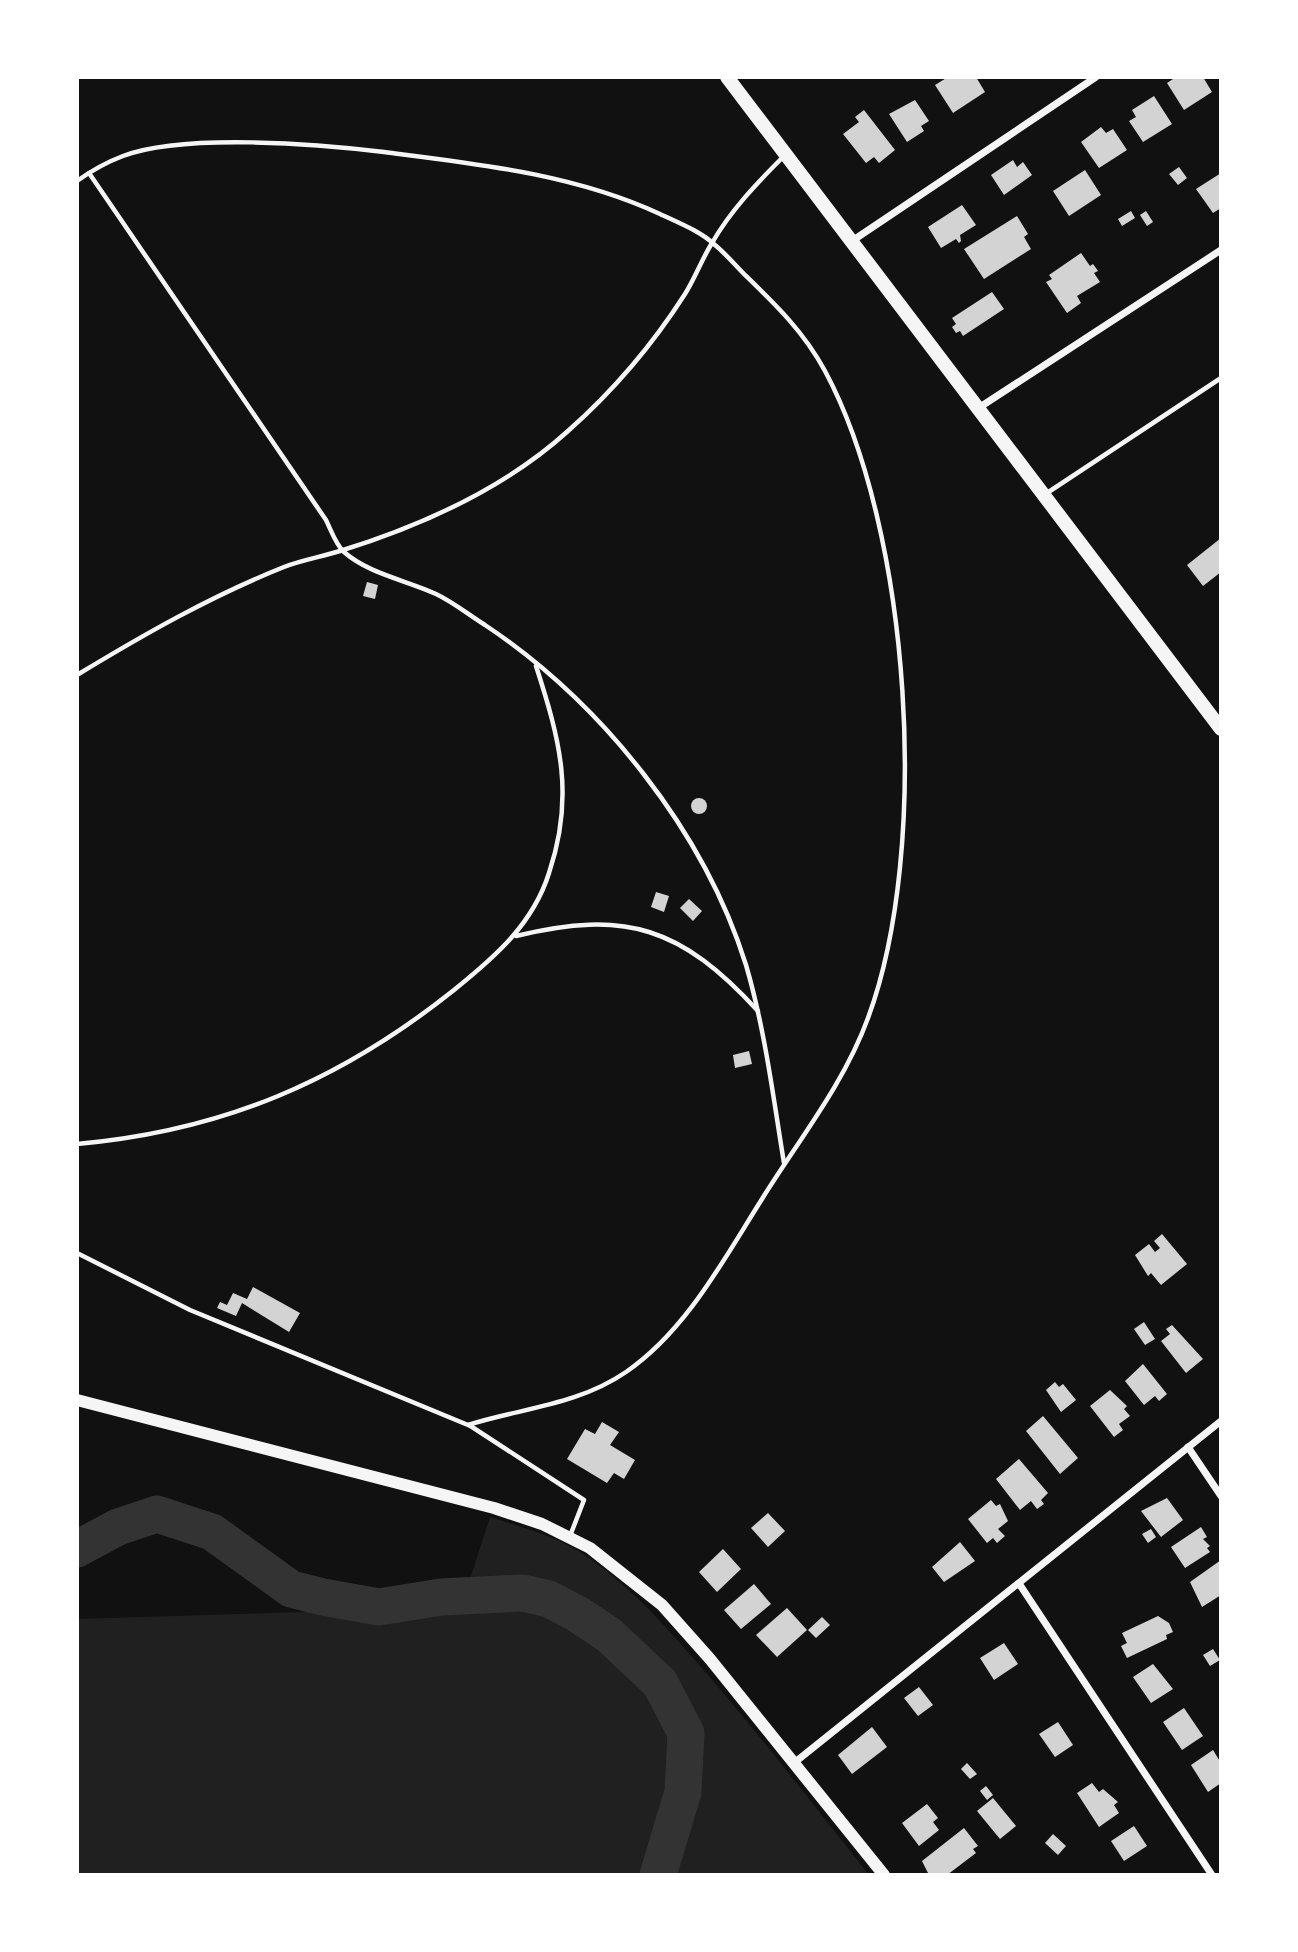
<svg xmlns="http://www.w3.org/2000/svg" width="1298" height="1952" viewBox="0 0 1298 1952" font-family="Mulish,sans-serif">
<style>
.green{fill:#202020}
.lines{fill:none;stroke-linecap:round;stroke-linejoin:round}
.river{stroke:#333;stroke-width:37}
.building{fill:#d3d3d3}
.service{stroke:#f5f5f5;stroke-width:4.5}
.minor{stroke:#f5f5f5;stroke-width:7}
.tertiary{stroke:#f5f5f5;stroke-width:12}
.secondary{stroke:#f5f5f5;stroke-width:14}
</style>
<rect width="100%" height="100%" fill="#111"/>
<!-- green -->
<path class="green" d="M490 1517C521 1527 556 1536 583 1554 630 1585 666 1627 702 1668 760 1735 814 1806 869 1875H77V1619L461 1607Z"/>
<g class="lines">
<!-- river -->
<path class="river" d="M77 1549 118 1527 157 1514 212 1532 291 1589 323 1597 379 1607 441 1597 523 1593 549 1599 579 1615 609 1635 660 1683 686 1733 683 1792 658 1875"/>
</g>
<!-- building -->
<g class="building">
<path d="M948 77H976L985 92 953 113 935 85Z"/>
<path d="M1176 77H1203L1212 92 1184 110 1167 83Z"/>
<path d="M1154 96 1172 124 1143 142 1129 121 1136 117 1132 110Z"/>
<path d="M915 100 929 121 921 126 924 131 907 142 889 114Z"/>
<path d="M864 110 895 150 879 163 874 157 866 163 843 134 859 122 855 117Z"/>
<path d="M1101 127 1106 133 1113 129 1127 150 1099 168 1081 142Z"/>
<path d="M1013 160 1017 167 1023 162 1032 175 1004 195 991 175Z"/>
<path d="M1179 167 1187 178 1178 185 1169 174Z"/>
<path d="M1085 170 1101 195 1069 216 1053 191Z"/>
<path d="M1221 173V208L1213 213 1196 189Z"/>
<path d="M962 205 976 225 960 235 961 241 959 243 956 239 941 248 928 227Z"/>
<path d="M1131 211 1135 218 1122 226 1118 219Z"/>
<path d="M1146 211 1153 222 1147 226 1140 215Z"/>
<path d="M1017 216 1028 234 1024 237 1031 249 984 279 964 249Z"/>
<path d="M1081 253 1090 266 1093 264 1098 271 1094 273 1100 282 1077 296 1081 303 1067 313 1046 282 1052 279 1049 275Z"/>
<path d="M992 292 1004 309 963 336 960 331 956 333 952 327 956 324 952 318Z"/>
<path d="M1221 538V572L1203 586 1187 565Z"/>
<path d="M367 582 378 585 375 599 363 596Z"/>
<circle cx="699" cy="806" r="8"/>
<path d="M656 892 669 896 664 912 651 907Z"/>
<path d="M689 899 702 911 693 921 680 908Z"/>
<path d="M749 1051 752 1064 735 1068 733 1055Z"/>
<path d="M1162 1234 1187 1264 1161 1285 1151 1273 1148 1276 1135 1255 1149 1244 1155 1252 1160 1248 1154 1241Z"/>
<path d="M253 1287 300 1313 289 1332 242 1303 236 1316 217 1308 220 1302 227 1305 233 1293 247 1299Z"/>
<path d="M1144 1322 1155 1339 1145 1345 1134 1329Z"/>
<path d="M1172 1325 1203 1359 1186 1373 1161 1341 1170 1334 1166 1329Z"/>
<path d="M1143 1364 1167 1394 1159 1401 1155 1396 1144 1405 1125 1381Z"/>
<path d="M1055 1382 1059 1387 1063 1384 1076 1400 1061 1412 1046 1390Z"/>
<path d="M1110 1390 1127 1406 1124 1409 1130 1416 1119 1424 1123 1430 1114 1437 1090 1406Z"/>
<path d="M1043 1416 1078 1458 1060 1474 1026 1431Z"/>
<path d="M602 1422 619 1432 610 1445 635 1460 624 1479 614 1473 607 1483 567 1459 585 1429 595 1434Z"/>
<path d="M1019 1459 1048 1493 1041 1500 1044 1504 1037 1509 1031 1501 1020 1510 996 1479Z"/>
<path d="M1167 1498 1183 1520 1161 1537 1141 1511Z"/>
<path d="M991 1500 996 1506 1000 1504 1008 1521 998 1529 1005 1536 997 1543 993 1538 987 1543 968 1519Z"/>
<path d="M768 1513 785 1531 768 1547 751 1528Z"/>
<path d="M1201 1527 1207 1537 1203 1539 1210 1546 1207 1548 1210 1552 1185 1568 1171 1547Z"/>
<path d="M1151 1529 1156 1537 1148 1543 1142 1534Z"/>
<path d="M960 1542 975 1561 944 1582 932 1567Z"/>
<path d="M723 1549 741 1569 717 1592 699 1572Z"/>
<path d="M1221 1560V1595L1202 1607 1190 1582Z"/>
<path d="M754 1584 771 1604 741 1629 724 1610Z"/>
<path d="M787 1608 807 1630 777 1657 756 1635Z"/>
<path d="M1158 1616 1169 1623 1173 1632 1166 1635 1167 1639 1127 1658 1121 1646 1127 1643 1122 1633Z"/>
<path d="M822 1617 830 1625 816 1638 808 1630Z"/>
<path d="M1004 1643 1018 1664 994 1680 980 1658Z"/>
<path d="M1213 1649 1220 1660 1210 1666 1203 1655Z"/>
<path d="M1153 1664 1173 1689 1151 1703 1133 1677Z"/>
<path d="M919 1687 933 1705 918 1716 904 1698Z"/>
<path d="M1184 1708 1203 1736 1182 1750 1163 1722Z"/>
<path d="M1058 1722 1073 1745 1055 1757 1039 1734Z"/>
<path d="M872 1727 887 1747 852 1774 838 1755Z"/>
<path d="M1213 1750 1221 1763V1783L1208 1792 1191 1765Z"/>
<path d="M967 1763 977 1774 970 1779 961 1769Z"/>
<path d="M1092 1783 1099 1792 1103 1789 1118 1802 1114 1805 1119 1813 1099 1827 1077 1793Z"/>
<path d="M986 1786 993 1795 987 1800 980 1791Z"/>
<path d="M993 1798 1016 1826 1000 1839 977 1811Z"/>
<path d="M927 1804 938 1818 933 1822 939 1830 919 1846 902 1823Z"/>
<path d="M1134 1826 1147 1846 1124 1861 1111 1841Z"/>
<path d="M964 1828 978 1846 973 1849 976 1853 947 1875H929L922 1861Z"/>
<path d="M1053 1834 1066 1846 1058 1855 1045 1843Z"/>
</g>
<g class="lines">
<!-- service -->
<g class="service">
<path d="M89 173 326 520C331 530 336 545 344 552 369 574 406 580 436 594 453 602 469 615 485 625 602 703 704 831 746 965 765 1030 773 1096 784 1163"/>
<path d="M77 181C91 171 107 162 123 156 184 133 319 144 384 152 478 164 574 174 660 214 679 223 700 231 715 245 726 254 735 265 745 275 776 305 804 332 825 371 911 531 931 848 868 1018 844 1084 798 1141 762 1199 724 1259 686 1331 626 1372 578 1405 522 1408 468 1425L190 1310 77 1253"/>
<path d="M1047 493 1221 378"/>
<path d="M77 675C143 635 211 596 284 567 302 560 321 557 340 551 421 526 504 489 568 431 612 392 653 344 685 294 695 278 702 259 712 243 731 210 757 183 783 157"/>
<path d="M516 936C626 909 682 928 758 1011"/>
<path d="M77 1144C223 1131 340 1081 454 990 495 957 533 924 549 873 575 796 560 740 536 666"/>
<path d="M469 1425 584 1500 570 1536"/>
</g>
<!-- minor -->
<g class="minor">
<path d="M852 241 1096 77"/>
<path d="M977 409 1221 250"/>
<path d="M1188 1447 1221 1496"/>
<path d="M1020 1585 1212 1875"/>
<path d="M794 1763 1221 1421"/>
</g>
<!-- tertiary -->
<path class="tertiary" d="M77 1400 494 1508 542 1524 590 1548 662 1605 710 1659 884 1875"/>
<!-- secondary -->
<path class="secondary" d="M727 77 1221 729"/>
</g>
<!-- border -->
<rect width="1298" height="1952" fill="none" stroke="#ffffff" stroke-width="158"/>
</svg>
